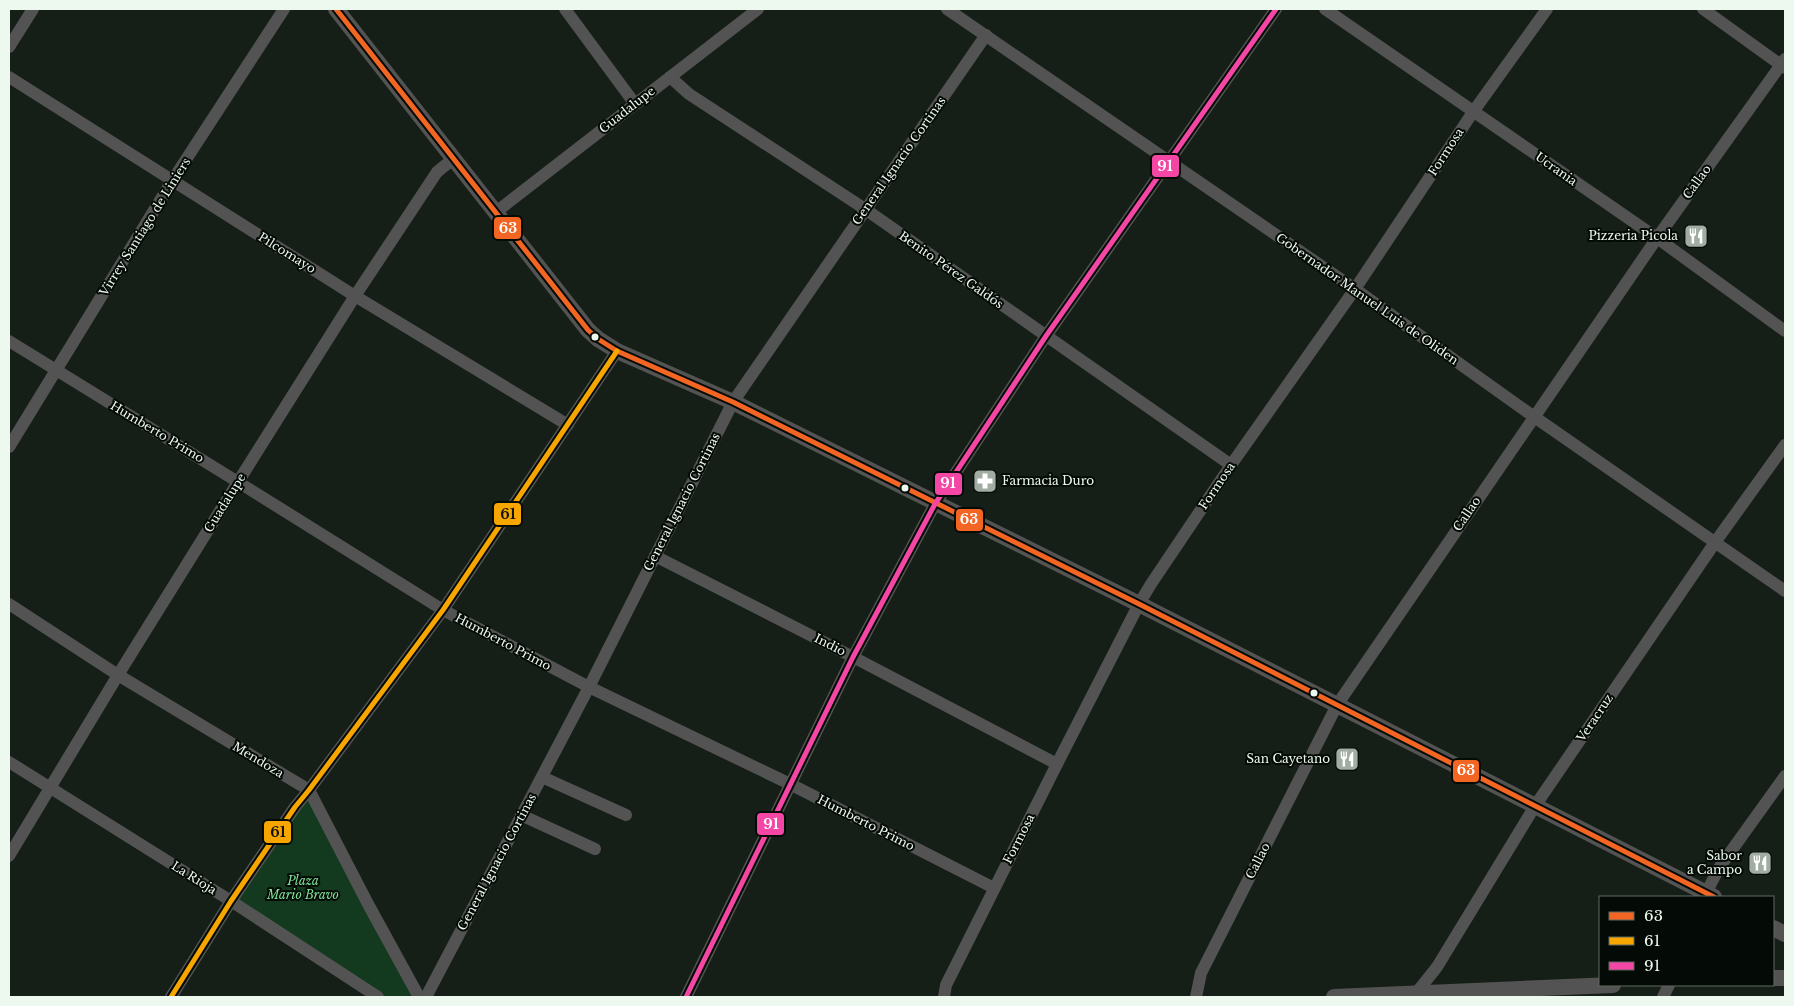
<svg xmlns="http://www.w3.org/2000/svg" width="1794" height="1006" viewBox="0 0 1794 1006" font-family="'Libre Baskerville',serif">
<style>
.green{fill:#13391e}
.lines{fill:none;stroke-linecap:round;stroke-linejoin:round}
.minor{stroke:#545353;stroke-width:12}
.tertiary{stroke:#545353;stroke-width:16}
.bus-1-casing{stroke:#040a05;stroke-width:9}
.bus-2-casing{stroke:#040a05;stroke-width:9}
.bus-3-casing{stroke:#040a05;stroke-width:9}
.bus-1{stroke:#f26522;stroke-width:5}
.bus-2{stroke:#f7a600;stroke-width:5}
.bus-3{stroke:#f346a5;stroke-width:5}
.bus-dot{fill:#edf8ee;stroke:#040a05;stroke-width:2}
.labels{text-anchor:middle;stroke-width:4;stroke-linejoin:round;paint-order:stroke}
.street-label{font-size:12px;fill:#edf8ee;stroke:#040a05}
.poi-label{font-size:12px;fill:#edf8ee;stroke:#040a05;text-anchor:end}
.park-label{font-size:12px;font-style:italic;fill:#7fe497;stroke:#040a05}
.line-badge{stroke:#040a05;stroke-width:2}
.badge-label{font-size:14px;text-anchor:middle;font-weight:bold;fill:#fff}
.pale-badge-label{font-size:14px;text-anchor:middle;font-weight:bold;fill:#111}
</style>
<rect width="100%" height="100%" fill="#151f17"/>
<!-- green -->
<path class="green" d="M309 790 419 997H378L231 901Z"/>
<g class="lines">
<!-- minor -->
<g class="minor">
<path d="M565 9 635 104"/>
<path d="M947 9 1355 289 1533 416 1785 591"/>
<path d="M1325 9 1657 238 1785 331"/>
<path d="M1703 9 1785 68"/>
<path d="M9 47 33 9"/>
<path d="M9 77 355 296 568 425"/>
<path d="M670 77 689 94 865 209 1231 465"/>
<path d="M496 212 758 9"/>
<path d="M9 341 238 482 443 610 589 687 790 784 994 888"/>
<path d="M9 447 172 181 284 9"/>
<path d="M655 556 853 657 1057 764"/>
<path d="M9 604 118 675 309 790 368 904 419 997"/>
<path d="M9 762 231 901 378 997"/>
<path d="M542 777 626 815"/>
<path d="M521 815 595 849"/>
<path d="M9 856 118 675 238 482 355 296 437 172 453 159"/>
<path d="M1704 897 1719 868 1785 776"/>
<path d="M171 997 231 901 295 807 309 790 443 610 617 351"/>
<path d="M426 997 589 687 733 402 986 35"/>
<path d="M686 997 853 657 935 504 1046 336 1276 9"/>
<path d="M944 997 946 985 1057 764 1139 604 1151 584 1231 465 1355 289 1473 112 1547 9"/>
<path d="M1196 997 1201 973 1337 705 1657 238 1785 59"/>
<path d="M1413 997 1437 967 1535 806 1716 541 1785 445"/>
<path d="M1663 997 1669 985"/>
</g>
<!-- tertiary -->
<g class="tertiary">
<path d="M336 9 588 330 598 339 617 351 733 402 1139 604 1714 897"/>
<path d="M1773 928 1785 934"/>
<path d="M1773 978H1785"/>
<path d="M1334 997 1613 985"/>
</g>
<!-- bus-1 casing -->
<g class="bus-1-casing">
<path id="bus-1" d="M336 9 588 330 598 339 617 351 733 402 1139 604 1714 897"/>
</g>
<!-- bus-2 casing -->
<g class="bus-2-casing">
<path id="bus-2" d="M171 997 231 901 295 807 309 790 443 610 617 351"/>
</g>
<!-- bus-3 casing -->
<g class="bus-3-casing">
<path id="bus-3" d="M686 997 853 657 935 504 1046 336 1276 9"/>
</g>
<!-- bus-1 -->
<use href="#bus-1" class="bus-1"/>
<!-- bus-2 -->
<use href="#bus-2" class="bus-2"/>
<!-- bus-3 -->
<use href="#bus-3" class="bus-3"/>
</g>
<!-- icons -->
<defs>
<g id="restaurant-square" transform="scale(1.25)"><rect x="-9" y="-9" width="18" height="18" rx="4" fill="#a1aca3" stroke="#040a05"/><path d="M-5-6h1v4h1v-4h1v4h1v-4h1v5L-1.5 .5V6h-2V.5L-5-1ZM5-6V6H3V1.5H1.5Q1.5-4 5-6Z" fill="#fff"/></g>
<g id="pharmacy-square" transform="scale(1.25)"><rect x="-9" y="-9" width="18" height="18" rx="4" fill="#a1aca3" stroke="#040a05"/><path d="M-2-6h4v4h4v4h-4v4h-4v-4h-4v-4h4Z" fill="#fff"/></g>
</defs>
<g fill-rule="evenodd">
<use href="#restaurant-square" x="1696" y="236"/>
<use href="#pharmacy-square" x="985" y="481"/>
<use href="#restaurant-square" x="1347" y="759"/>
<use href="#restaurant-square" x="1760" y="863"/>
</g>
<!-- markers -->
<g class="bus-dot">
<circle cx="595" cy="337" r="4.5"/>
<circle cx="905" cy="488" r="4.5"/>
<circle cx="1314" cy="693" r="4.5"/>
</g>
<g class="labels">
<!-- street labels -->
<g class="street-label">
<text transform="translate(627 110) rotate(-38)" y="4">Guadalupe</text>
<text transform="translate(1446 152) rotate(-57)" y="4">Formosa</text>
<text transform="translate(899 161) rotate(-55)" y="4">General Ignacio Cortinas</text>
<text transform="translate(1556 169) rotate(35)" y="4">Ucrania</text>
<text transform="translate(1697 182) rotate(-54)" y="4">Callao</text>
<text transform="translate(145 227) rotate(-58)" y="4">Virrey Santiago de Liniers</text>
<text transform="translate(287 253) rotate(32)" y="4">Pilcomayo</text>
<text transform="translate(951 270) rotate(35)" y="4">Benito Pérez Galdós</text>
<text transform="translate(1367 299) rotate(35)" y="4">Gobernador Manuel Luis de Oliden</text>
<text transform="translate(157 432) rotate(31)" y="4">Humberto Primo</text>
<text transform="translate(1217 486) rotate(-56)" y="4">Formosa</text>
<text transform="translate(682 502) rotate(-63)" y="4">General Ignacio Cortinas</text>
<text transform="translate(225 503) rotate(-58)" y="4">Guadalupe</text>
<text transform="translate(1467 514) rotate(-56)" y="4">Callao</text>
<text transform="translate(503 642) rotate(28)" y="4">Humberto Primo</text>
<text transform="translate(830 645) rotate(27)" y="4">Indio</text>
<text transform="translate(1595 718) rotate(-56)" y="4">Veracruz</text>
<text transform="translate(258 760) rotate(31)" y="4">Mendoza</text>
<text transform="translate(866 823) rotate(27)" y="4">Humberto Primo</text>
<text transform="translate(1019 839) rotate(-63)" y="4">Formosa</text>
<text transform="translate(1258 861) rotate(-63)" y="4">Callao</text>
<text transform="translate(497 862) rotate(-62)" y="4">General Ignacio Cortinas</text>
<text transform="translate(194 878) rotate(32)" y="4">La Rioja</text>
</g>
<!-- poi labels -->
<g class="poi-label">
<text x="1678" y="240">Pizzeria Picola</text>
<text x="1002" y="485" text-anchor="start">Farmacia Duro</text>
<text x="1330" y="763">San Cayetano</text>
<text x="1742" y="860">Sabor<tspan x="1742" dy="14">a Campo</tspan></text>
</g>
<!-- park labels -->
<g class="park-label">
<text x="303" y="885">Plaza<tspan x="303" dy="14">Mario Bravo</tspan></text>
</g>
</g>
<g class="line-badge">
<rect x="1151" y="154" width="29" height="24" rx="5" fill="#f346a5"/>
<rect x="493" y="216" width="29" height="24" rx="5" fill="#f26522"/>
<rect x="934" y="472" width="29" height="24" rx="5" fill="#f346a5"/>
<rect x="493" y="502" width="29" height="24" rx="5" fill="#f7a600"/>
<rect x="955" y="508" width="29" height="24" rx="5" fill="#f26522"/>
<rect x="1452" y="759" width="28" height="24" rx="5" fill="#f26522"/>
<rect x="756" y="812" width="29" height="24" rx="5" fill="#f346a5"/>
<rect x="263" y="820" width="29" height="24" rx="5" fill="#f7a600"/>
</g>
<g class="badge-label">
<text x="1165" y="171">91</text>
<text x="508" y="233">63</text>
<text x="948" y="488">91</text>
<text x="969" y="524">63</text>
<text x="1466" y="775">63</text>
<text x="771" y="829">91</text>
</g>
<g class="pale-badge-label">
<text x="508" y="519">61</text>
<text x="278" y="837">61</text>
</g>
<!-- border -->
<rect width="1794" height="1006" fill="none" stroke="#edf8ee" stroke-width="20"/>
<!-- legend -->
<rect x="1599" y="896" width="175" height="90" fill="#040a05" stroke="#616962"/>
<rect x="1609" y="912" width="25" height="8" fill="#f26522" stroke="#616962"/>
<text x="1644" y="921" font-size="15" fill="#edf8ee">63</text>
<rect x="1609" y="937" width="25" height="8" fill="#f7a600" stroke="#616962"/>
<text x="1644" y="946" font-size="15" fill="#edf8ee">61</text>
<rect x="1609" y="962" width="25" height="8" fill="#f346a5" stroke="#616962"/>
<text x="1644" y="971" font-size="15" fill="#edf8ee">91</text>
</svg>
